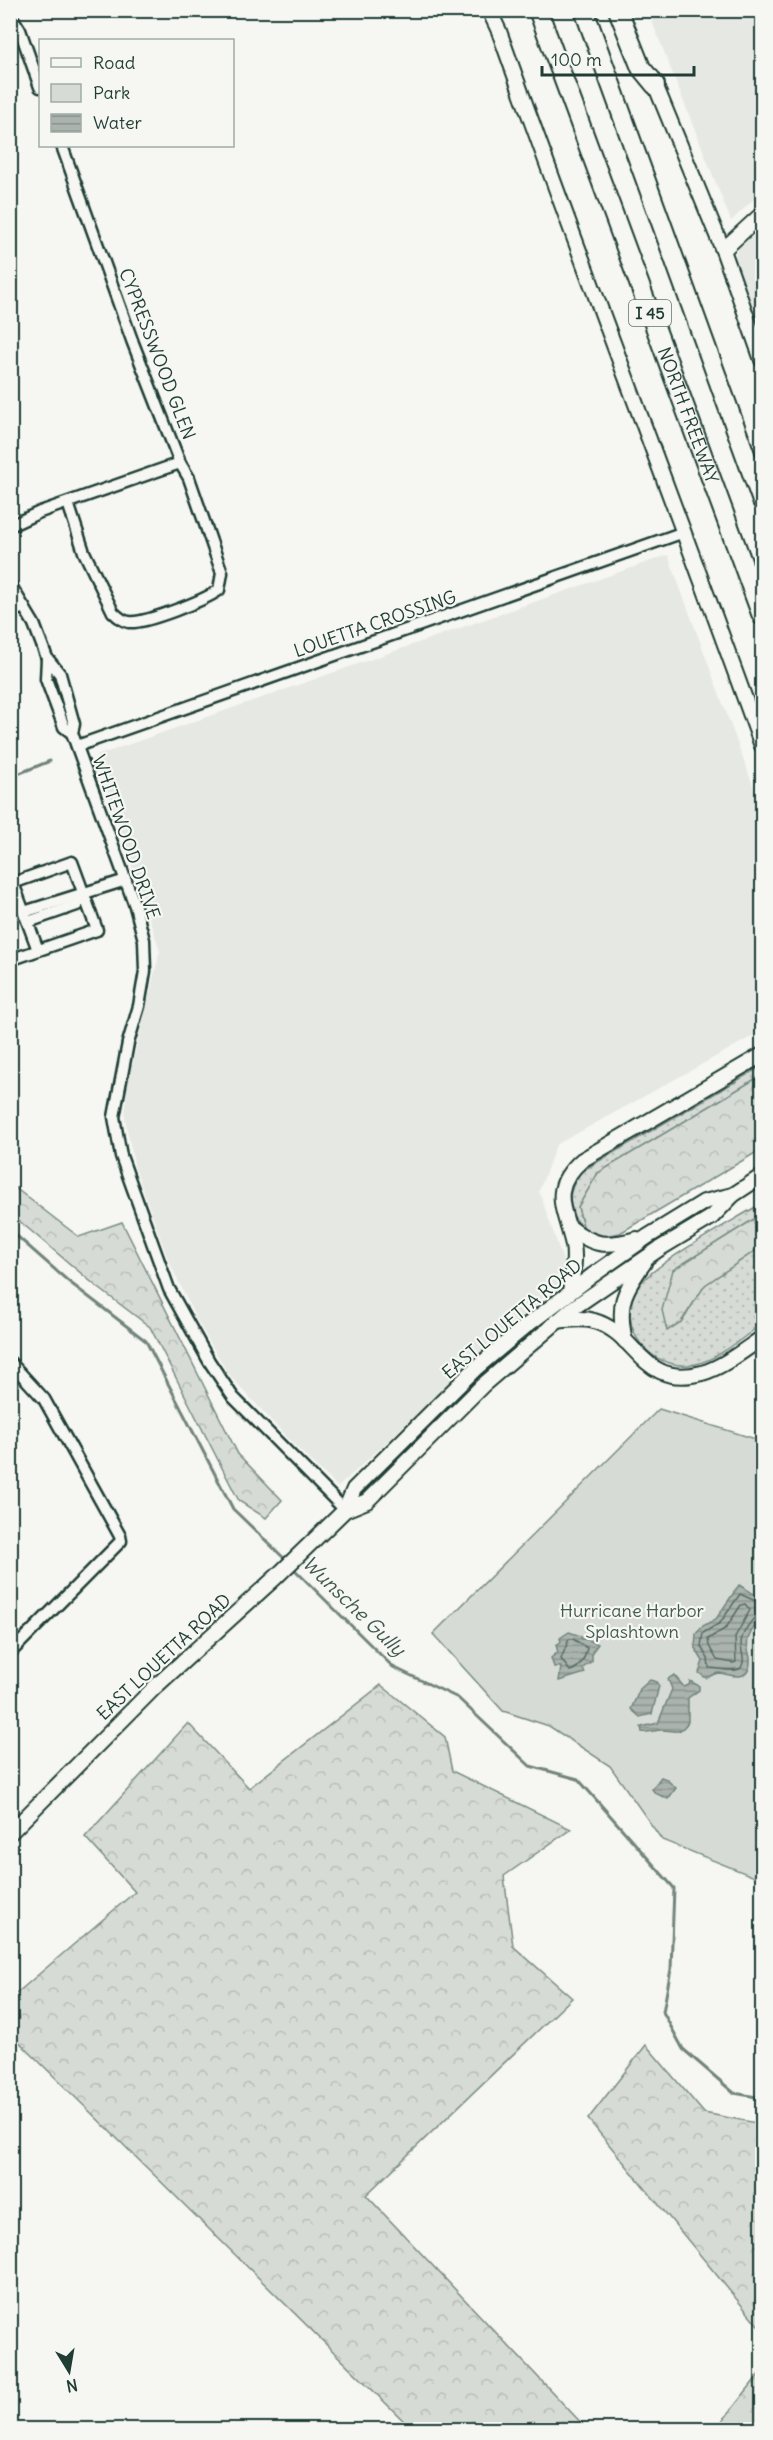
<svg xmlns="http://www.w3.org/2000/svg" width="773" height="2440" viewBox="0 0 773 2440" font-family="Delius,sans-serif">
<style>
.built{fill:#e6e8e4}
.grass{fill:url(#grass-dots);stroke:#7a8c85;stroke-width:1.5}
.forest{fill:url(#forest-crowns);stroke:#7a8c85;stroke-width:1.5}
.park{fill:#d6dbd6;stroke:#7a8c85;stroke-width:1.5}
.water{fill:url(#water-rules);stroke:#72847d;stroke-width:1.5}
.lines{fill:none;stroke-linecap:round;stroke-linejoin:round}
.shore{stroke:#576c65;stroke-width:1.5}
.stream{stroke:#72847d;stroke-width:3}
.street-casing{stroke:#1f3d34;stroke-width:15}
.secondary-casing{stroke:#1f3d34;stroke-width:18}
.highway-casing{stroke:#1f3d34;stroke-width:22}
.street{stroke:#f6f6f2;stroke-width:10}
.secondary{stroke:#f6f6f2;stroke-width:14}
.highway{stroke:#f6f6f2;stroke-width:18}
.labels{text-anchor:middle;stroke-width:4.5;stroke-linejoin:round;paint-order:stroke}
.shield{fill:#f6f6f2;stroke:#60746d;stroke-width:1.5}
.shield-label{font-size:16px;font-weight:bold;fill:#1f3d34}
.street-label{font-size:18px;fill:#1f3d34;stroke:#f6f6f2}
.park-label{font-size:18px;fill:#445d54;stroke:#f6f6f2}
.water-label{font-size:20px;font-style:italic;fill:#425a52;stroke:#f6f6f2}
</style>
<defs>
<pattern id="grass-dots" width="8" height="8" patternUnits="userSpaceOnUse" patternTransform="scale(1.5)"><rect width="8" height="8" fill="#d6dbd6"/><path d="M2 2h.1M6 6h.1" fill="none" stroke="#b7bdb8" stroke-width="1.8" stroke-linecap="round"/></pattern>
<pattern id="forest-crowns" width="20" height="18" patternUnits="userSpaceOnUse" patternTransform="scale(1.5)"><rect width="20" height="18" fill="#d6dbd6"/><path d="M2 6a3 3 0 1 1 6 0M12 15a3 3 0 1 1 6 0" fill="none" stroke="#b7bdb8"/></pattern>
<pattern id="water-rules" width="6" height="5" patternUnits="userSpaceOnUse" patternTransform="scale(1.5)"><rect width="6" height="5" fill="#aab3ae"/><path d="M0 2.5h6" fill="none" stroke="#8a938e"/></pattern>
</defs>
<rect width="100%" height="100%" fill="#f6f6f2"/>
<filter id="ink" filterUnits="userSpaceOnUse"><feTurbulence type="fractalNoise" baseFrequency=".0167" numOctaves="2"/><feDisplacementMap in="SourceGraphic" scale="12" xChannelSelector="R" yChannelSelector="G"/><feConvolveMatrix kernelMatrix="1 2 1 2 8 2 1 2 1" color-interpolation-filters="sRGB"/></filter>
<g filter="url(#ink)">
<!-- built -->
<g class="built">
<path d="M648 11H762V191L731 221Z"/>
<path d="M762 221V334L735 258 738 244Z"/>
<path d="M668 555 762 810V1031L556 1145 539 1191 568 1275 338 1487 295 1446 229 1375 196 1319 168 1259 135 1168 125 1118 127 1086 160 951 96 756Z"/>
</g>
<!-- grass -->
<g class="grass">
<path d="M762 1066V1075L598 1173 578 1207 584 1229C564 1211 567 1190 582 1171Z"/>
<path d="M762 1203V1214L673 1270 681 1322 705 1285 762 1246V1324C745 1336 717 1360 696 1364 652 1373 613 1328 638 1287 652 1264 735 1220 762 1203Z"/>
</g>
<!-- forest -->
<g class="forest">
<path d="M762 1075V1149L620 1233 604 1236 584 1229 578 1207 598 1173Z"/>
<path d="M10 1184 79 1237 122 1222 238 1454 282 1500 266 1518 239 1501 150 1327 96 1286 11 1214Z"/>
<path d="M762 1214V1246L705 1285 681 1322 667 1331 662 1310 673 1270Z"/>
<path d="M381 1685 445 1737 452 1771 571 1829 504 1876 513 1946 572 1998 366 2195 587 2429H412L11 2034V1998L135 1892 85 1837 188 1723 249 1788Z"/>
<path d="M646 2045 704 2113 762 2124V2330L588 2119Z"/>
<path d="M762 2371V2429H716Z"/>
</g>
<!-- park -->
<path class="park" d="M659 1409 762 1441V1880L662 1840 610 1766 549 1726 503 1711 433 1634Z"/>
<!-- water -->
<g class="water">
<path d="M739 1585 762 1599C763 1623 755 1620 748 1639 746 1646 749 1652 750 1658 751 1685 731 1674 719 1673 714 1673 710 1677 706 1678L699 1673 703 1661 695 1648 696 1634 701 1627 716 1619Z"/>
<path d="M569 1632 581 1636 582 1639H586L598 1644 592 1652V1661L583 1668 585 1673 559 1681 561 1667H554L551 1658 558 1652 556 1645 561 1642 560 1638Z"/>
<path d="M674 1675 684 1687 689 1685 690 1681 699 1686V1690L688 1698V1722C678 1736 675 1730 662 1730 655 1730 650 1733 642 1732L641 1727 658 1723 672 1689 668 1679Z"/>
<path d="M650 1680 656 1682 659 1686 652 1714 640 1717 631 1709 640 1689Z"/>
<path d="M661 1777 666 1779 676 1788 668 1799 655 1793 652 1789Z"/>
</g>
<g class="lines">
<!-- shore -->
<g class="shore">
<path d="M745 1604 750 1610 735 1637 736 1662 733 1663 717 1660 709 1646 708 1639 726 1628 741 1605Z"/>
<path d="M762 1604 740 1594 720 1623 703 1633 701 1646 708 1659 709 1668C718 1668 733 1673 741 1668 746 1659 741 1654 741 1644 741 1634 753 1615 762 1614"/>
<path d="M569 1639H573L587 1648C585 1658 581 1668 570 1671L561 1659Z"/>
</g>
<!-- stream -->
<g class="stream">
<path d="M10 777 50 761"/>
<path d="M10 1230 68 1281 146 1341 233 1509 287 1561"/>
<path d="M291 1566 393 1667 458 1698 530 1766 578 1779 674 1888 671 1969 663 2012 683 2049 734 2093 762 2098"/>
</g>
<!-- street casing -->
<g class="street-casing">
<g id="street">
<path d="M10 14 20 30 40 87"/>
<path d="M62 146 133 343 180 463 189 478 222 573 219 590C205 600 145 624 129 622 122 621 117 616 113 612L84 552 68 503"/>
<path d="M10 526 40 512 180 463"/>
<path d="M10 584 34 624 47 658 60 674 74 724 72 733"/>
<path d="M10 612 24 607"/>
<path d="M47 658 46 679 64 727 72 733 135 906 144 940 145 971 139 1006 128 1043 114 1117 121 1156 169 1289 209 1361 233 1397 345 1510"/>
<path d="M77 746 684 532"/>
<path d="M13 883 38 950"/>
<path d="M10 884 72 862 97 930 10 960"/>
<path d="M24 912 126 880"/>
<path d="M28 922 77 905 84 894"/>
<path d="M10 1362 44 1399 120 1536 121 1541 10 1653"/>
</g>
</g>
<!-- secondary casing -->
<g class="secondary-casing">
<g id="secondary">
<path d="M489 10 499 31C584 270 676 507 762 746"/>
<path d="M652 77 723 250 762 360"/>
<path d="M723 250 762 214"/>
<path d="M568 1226C594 1247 606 1247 637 1239"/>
<path d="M570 1292C572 1276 576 1261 573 1245 565 1209 548 1190 582 1160L762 1055"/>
<path d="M557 1321C569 1320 582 1317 594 1321 639 1334 641 1389 702 1373 723 1367 744 1350 762 1338"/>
<path d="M625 1341C617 1305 623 1292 644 1263"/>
<path d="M345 1510 354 1489 475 1369 526 1326 593 1275 647 1237 704 1202 733 1195"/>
<path d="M10 1833 155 1687 276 1577 345 1510 367 1501 483 1385 573 1308 659 1249 712 1217 733 1195 762 1176"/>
</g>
</g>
<!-- highway casing -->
<g class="highway-casing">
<g id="highway">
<path id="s1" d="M538 10 762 616"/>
<path d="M584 10 762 501"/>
<path d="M618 10 641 68 655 85"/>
</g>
</g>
<!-- street -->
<use href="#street" class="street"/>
<!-- secondary -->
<use href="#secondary" class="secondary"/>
<!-- highway -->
<use href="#highway" class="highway"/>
</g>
</g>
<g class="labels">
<!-- shield labels -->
<rect class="shield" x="629" y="300" width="42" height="26" rx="4.5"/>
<g class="shield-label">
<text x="650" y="319">I 45</text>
</g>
<!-- street labels -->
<g class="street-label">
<text transform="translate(157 354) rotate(69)" y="6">CYPRESSWOOD GLEN</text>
<text dy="6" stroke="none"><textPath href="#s1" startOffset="432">NORTH FREEWAY</textPath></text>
<text transform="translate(375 624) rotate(-19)" y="6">LOUETTA CROSSING</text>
<text transform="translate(126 837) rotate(71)" y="6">WHITEWOOD DRIVE</text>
<text transform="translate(512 1319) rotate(-40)" y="6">EAST LOUETTA ROAD</text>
<text transform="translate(164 1657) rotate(-43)" y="6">EAST LOUETTA ROAD</text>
</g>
<!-- park labels -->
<g class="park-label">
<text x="632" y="1617">Hurricane Harbor<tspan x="632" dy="21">Splashtown</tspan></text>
</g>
<!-- water labels -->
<g class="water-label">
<text transform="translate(354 1606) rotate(44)" y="7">Wunsche Gully</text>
</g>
</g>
<!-- margin -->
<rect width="773" height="2440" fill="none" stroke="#f6f6f2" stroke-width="36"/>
<rect x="18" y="18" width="737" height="2404" fill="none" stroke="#1f3d34" stroke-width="2" filter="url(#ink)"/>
<!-- legend -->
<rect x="39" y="39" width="195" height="108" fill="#f6f6f2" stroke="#a0aca6" stroke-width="1.5"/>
<rect x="51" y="58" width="30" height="9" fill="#f6f6f2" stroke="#a0aca6" stroke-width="1.5"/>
<text x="93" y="69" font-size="18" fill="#1f3d34">Road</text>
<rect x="51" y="84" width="30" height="18" fill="#d6dbd6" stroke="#a0aca6" stroke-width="1.5"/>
<text x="93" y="99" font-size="18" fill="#1f3d34">Park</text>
<rect x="51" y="114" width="30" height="18" fill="url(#water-rules)" stroke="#a0aca6" stroke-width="1.5"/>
<text x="93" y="129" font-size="18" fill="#1f3d34">Water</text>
<!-- north arrow -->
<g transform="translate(69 2371) rotate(169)" stroke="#f6f6f2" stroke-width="4.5" paint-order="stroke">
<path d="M0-4.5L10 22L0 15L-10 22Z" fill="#1f3d34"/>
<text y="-9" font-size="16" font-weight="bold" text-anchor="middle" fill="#1f3d34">N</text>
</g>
<!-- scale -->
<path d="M542 66v9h152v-9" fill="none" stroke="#1f3d34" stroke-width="3"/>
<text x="551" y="66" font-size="18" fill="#1f3d34" stroke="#f6f6f2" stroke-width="4.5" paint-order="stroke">100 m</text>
</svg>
